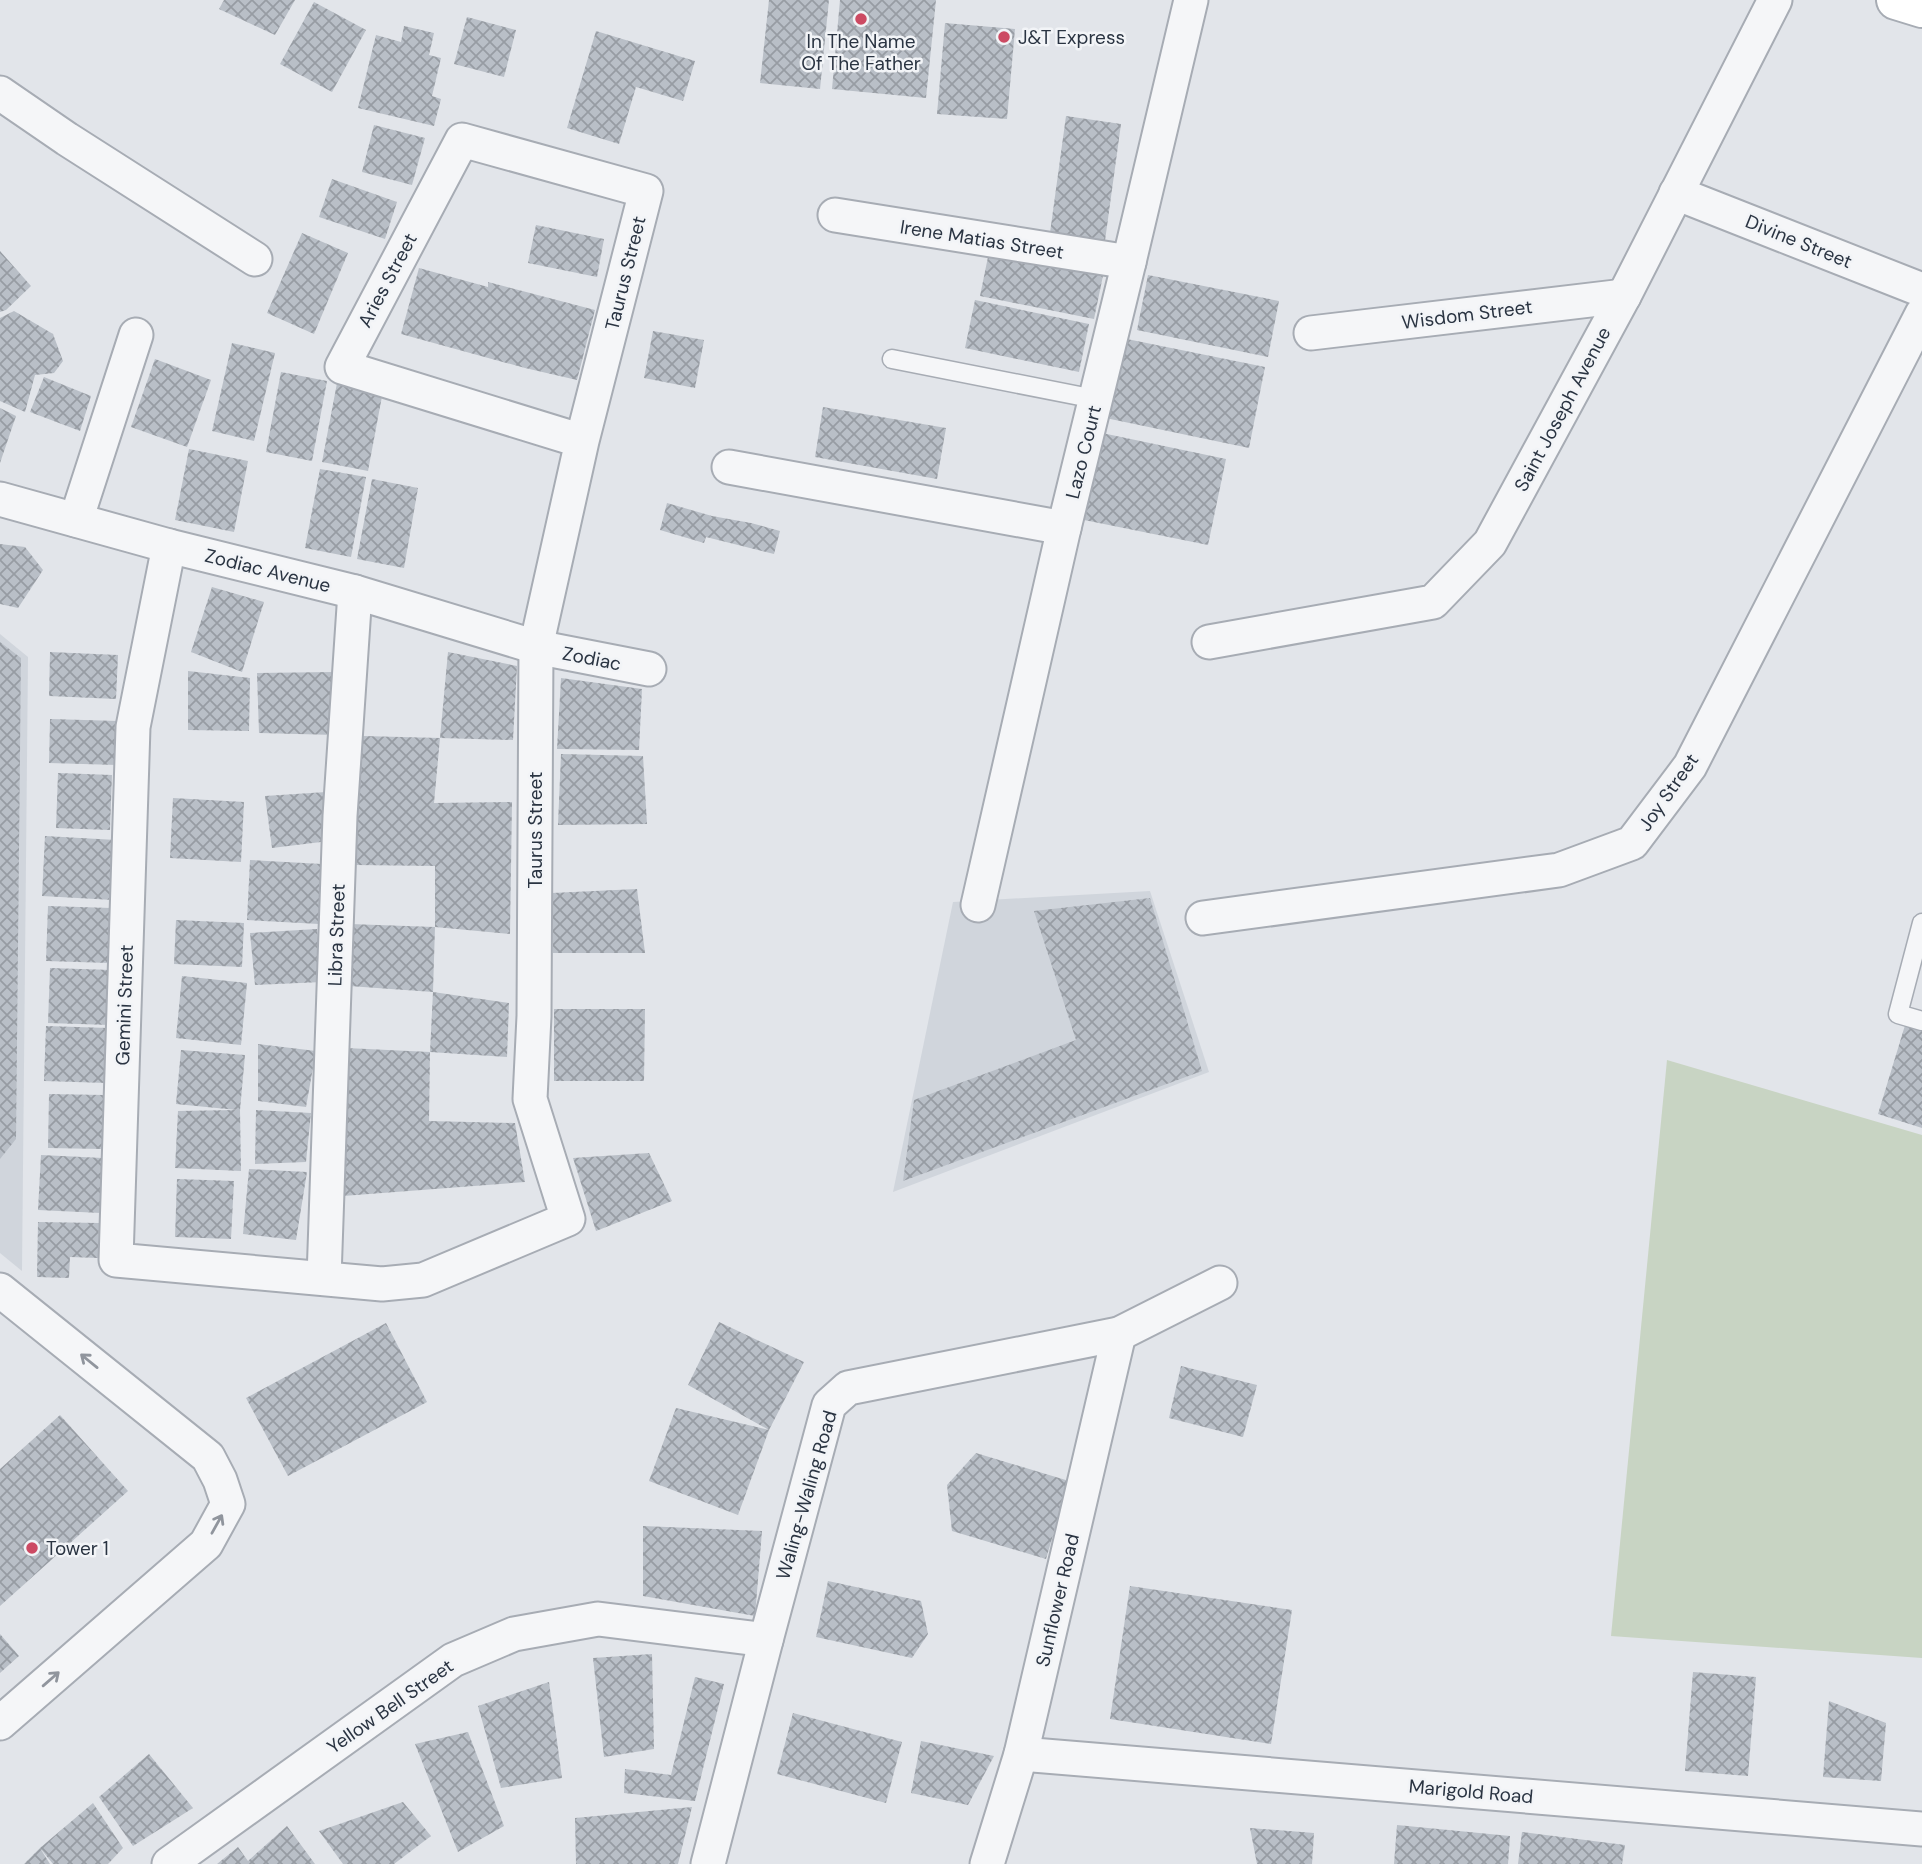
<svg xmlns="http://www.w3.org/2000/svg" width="1922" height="1864" viewBox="0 0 1922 1864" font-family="'DM Sans',sans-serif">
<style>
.built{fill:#d0d5dc}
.pitch{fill:#c8d4c3}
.building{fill:url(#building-cross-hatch)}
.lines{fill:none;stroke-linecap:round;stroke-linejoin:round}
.lane-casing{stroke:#a7acb4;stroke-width:21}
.street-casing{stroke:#a7acb4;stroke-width:37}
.secondary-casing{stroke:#a7acb4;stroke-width:42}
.lane{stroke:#f5f6f8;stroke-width:18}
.street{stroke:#f5f6f8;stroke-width:33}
.secondary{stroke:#fff;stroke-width:38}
.oneway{stroke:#90959d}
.poi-dot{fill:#cc4a63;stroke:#f2f4f7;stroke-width:2.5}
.labels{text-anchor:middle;stroke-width:5;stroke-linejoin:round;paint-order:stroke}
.poi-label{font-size:19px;fill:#2a3442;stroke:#f2f4f7;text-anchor:start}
.street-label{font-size:19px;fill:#2a3442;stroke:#f2f4f7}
</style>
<defs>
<pattern id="building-cross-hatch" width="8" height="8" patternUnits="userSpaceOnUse" patternTransform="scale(1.75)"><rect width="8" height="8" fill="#b9bfc7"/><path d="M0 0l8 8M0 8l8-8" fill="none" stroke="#979ca3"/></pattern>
</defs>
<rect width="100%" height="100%" fill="#e2e5ea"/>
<!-- built -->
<g class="built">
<path d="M0 634 28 657 22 1271 0 1253Z"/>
<path d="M1150 891 1209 1072 893 1192 953 902Z"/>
</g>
<!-- pitch -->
<path class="pitch" d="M1667 1060 1922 1135V1658L1611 1636Z"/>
<!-- building -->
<g class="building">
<path d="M224 0H295L275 35 219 9Z"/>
<path d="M769 0H829L820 89 760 83Z"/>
<path d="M840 0H936L926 98 832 89Z"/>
<path d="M314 2 366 30 332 92 280 64Z"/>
<path d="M467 17 516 30 504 77 454 64Z"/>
<path d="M945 23 1015 29 1007 119 937 114Z"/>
<path d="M404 26 434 33 429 55 441 58 432 96 441 99 434 126 358 108 376 35 401 42Z"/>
<path d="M596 31 695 61 683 101 636 87 619 144 567 128Z"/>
<path d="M1066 116 1121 124 1104 248 1049 240Z"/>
<path d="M374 125 425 138 412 185 362 172Z"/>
<path d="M332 179 397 202 385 239 319 217Z"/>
<path d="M536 225 604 239 597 277 528 263Z"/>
<path d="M302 233 348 253 314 334 267 313Z"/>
<path d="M990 247 1104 271 1094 319 980 296Z"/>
<path d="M0 251 31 286 6 310 0 312Z"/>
<path d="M419 268 488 287V282L595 310 577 380 525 368 401 334Z"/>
<path d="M1148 275 1279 301 1268 357 1137 330Z"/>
<path d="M975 300 1089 324 1079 372 965 348Z"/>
<path d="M14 311 53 334 63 361 54 373 35 375 25 412 0 401V318Z"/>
<path d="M653 331 704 340 695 388 644 378Z"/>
<path d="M1112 336 1265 367 1249 448 1096 416Z"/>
<path d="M232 343 275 353 254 441 212 431Z"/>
<path d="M155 359 211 380 187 447 131 427Z"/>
<path d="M281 372 327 381 312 461 266 452Z"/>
<path d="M44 377 91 396 80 431 30 412Z"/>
<path d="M337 383 383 391 368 471 322 462Z"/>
<path d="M823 407 946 428 937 479 815 457Z"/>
<path d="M0 408 16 416 0 463Z"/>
<path d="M1102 433 1226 459 1208 545 1084 520Z"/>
<path d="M189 449 248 461 234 532 175 520Z"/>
<path d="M320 469 366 477 351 557 305 548Z"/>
<path d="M372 479 418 488 404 568 357 559Z"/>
<path d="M667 503 712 516 751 523 780 531 774 554 706 537 704 543 660 530Z"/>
<path d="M0 544 25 547 43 570 18 608 0 604Z"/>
<path d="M212 587 264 602 242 672 191 652Z"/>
<path d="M0 642 21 658 16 1139 0 1159Z"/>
<path d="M50 652 118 655 116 699 49 696Z"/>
<path d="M448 652 517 666 513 740 440 738Z"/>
<path d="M188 671 250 678 249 731 188 730Z"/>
<path d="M332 672 335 735 259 733 257 673Z"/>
<path d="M561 678 642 689 639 750 557 749Z"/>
<path d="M50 719 118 721 117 765 49 763Z"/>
<path d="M363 736 440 738 434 803 512 802 510 934 435 927V866L355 865 357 800Z"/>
<path d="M561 754 643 756 647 824 558 825Z"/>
<path d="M58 773 112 775 110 830 56 828Z"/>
<path d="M326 792 321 842 272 848 265 796Z"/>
<path d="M173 798 244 802 241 862 170 858Z"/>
<path d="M45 836 116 840 113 900 42 896Z"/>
<path d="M250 860 322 864 319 924 247 920Z"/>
<path d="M637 889 645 953H553L552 893Z"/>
<path d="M1150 898 1202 1071 903 1181 914 1100 1076 1040 1034 911Z"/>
<path d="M48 906 111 908 109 963 46 961Z"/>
<path d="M176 920 244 923 242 967 174 964Z"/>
<path d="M350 924 435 927 433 992 509 1003 507 1057 430 1052 429 1121 515 1123 525 1182 343 1196 346 1048 430 1052 433 992 349 986Z"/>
<path d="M317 929 322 982 255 985 250 933Z"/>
<path d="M50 968 112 970 110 1025 48 1023Z"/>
<path d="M182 976 247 983 241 1045 176 1038Z"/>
<path d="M554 1009H645L644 1081H554Z"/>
<path d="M1906 1022 1922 1027V1128L1878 1114Z"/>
<path d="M46 1026 108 1028 106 1083 44 1081Z"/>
<path d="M258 1044 316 1051 306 1107 258 1101Z"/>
<path d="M181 1050 245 1055 240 1110 241 1171 175 1168 178 1111 237 1110 176 1104Z"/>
<path d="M49 1094 104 1095 103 1149 48 1148Z"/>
<path d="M256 1110 311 1113 306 1162 255 1164Z"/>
<path d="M649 1153 672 1201 596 1231 573 1158Z"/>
<path d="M41 1155 103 1158 101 1213 38 1210Z"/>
<path d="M249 1169 307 1172 296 1240 243 1234Z"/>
<path d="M177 1179 234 1181 231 1239 175 1237Z"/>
<path d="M38 1222 99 1223 98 1258 70 1257 69 1278 37 1277Z"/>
<path d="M719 1322 804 1362 769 1430 738 1515 649 1481 676 1408 769 1430 688 1385Z"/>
<path d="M386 1323 427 1402 288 1476 246 1398Z"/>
<path d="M1181 1366 1257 1385 1243 1437 1169 1418Z"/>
<path d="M60 1415 128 1491 0 1606V1469Z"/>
<path d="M976 1453 1069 1481 1046 1559 952 1531 947 1485Z"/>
<path d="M643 1526 762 1531 755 1616 643 1596Z"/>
<path d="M828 1581 921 1601 928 1634 912 1658 816 1637Z"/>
<path d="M1130 1586 1292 1610 1271 1744 1110 1719Z"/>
<path d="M0 1634 19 1656 0 1673Z"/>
<path d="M652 1654 654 1749 604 1757 593 1658Z"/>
<path d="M1693 1672 1756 1677 1748 1776 1685 1771Z"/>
<path d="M695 1677 724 1684 695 1801 624 1793 625 1769 671 1775Z"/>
<path d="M549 1682 562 1778 501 1788 478 1706Z"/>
<path d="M1829 1701 1886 1723 1881 1781 1823 1777Z"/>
<path d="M793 1713 902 1742 886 1803 777 1774Z"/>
<path d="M468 1732 504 1826 458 1852 415 1744Z"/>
<path d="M921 1741 994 1756 968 1805 911 1793Z"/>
<path d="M149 1754 193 1808 133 1846 99 1797Z"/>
<path d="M403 1802 431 1836 394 1864H343L319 1831Z"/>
<path d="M93 1803 123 1848 108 1864H53L40 1848 50 1864H24L40 1848Z"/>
<path d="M692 1807 678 1864H576L575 1818Z"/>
<path d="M1397 1825 1510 1836 1508 1864H1394Z"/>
<path d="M287 1826 315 1864H217L238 1847 248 1861Z"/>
<path d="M1250 1828 1314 1833 1312 1864H1257Z"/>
<path d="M1522 1832 1625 1845 1622 1864H1518Z"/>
</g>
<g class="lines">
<!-- lane casing -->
<g class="lane-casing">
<g id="lane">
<path d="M892 359 1095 399"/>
<path d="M1922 923 1898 1014 1922 1021"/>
</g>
</g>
<!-- street casing -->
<g class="street-casing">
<g id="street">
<path d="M0 93 67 139 255 259"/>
<path d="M1676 193 1922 290"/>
<path d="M835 215 1129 262"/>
<path d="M1311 333 1624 296"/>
<path d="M729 467 1064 528"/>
<path d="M0 499 169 546 355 592 536 647 649 669"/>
<path d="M76 520 136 335"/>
<path d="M169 546 133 727 116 1260 382 1284 423 1280 568 1219 530 1099 534 1016 536 647 582 441 646 191 462 140 342 367 582 441"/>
<path d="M1209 642 1433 602 1490 543 1624 296 1775 0"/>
<path d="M978 905 1064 528 1129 262 1191 0"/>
<path d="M1203 918 1559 870 1632 843 1690 766 1922 314"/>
<path d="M324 1278 340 816 355 592"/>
<path d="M0 1290 208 1457 220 1480 228 1504 206 1544 0 1723"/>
<path d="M1021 1754 1922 1829"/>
<path d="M169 1864 453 1660 514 1634 598 1619 766 1640"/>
<path d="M708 1864 766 1640 829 1405 848 1388 1119 1334 1220 1283"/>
<path d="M987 1864 1021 1754 1119 1334"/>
</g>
</g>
<!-- secondary casing -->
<g class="secondary-casing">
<path id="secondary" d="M1896 0 1922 8"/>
</g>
<!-- lane -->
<use href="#lane" class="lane"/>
<!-- street -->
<use href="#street" class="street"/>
<!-- secondary -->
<use href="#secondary" class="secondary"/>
</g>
<!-- one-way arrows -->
<defs><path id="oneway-shaft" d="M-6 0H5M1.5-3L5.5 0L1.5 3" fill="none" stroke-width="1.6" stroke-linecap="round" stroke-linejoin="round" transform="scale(1.75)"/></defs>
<g class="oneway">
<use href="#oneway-shaft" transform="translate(89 1361) rotate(-141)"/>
<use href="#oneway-shaft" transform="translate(217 1524) rotate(-61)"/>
<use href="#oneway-shaft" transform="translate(51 1679) rotate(-41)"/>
</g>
<!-- markers -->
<g class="poi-dot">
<circle cx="861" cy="19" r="7"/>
<circle cx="1004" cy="37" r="7"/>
<circle cx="32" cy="1548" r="7"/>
</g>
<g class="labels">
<!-- poi labels -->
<g class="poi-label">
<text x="1018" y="44">J&amp;T Express</text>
<text x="861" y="48" text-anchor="middle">In The Name<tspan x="861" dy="22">Of The Father</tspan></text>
<text x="46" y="1555">Tower 1</text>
</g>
<!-- street labels -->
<g class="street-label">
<text transform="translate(982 239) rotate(9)" y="7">Irene Matias Street</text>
<text transform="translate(1799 241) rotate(22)" y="7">Divine Street</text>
<text transform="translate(625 273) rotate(-76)" y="7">Taurus Street</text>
<text transform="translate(387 280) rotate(-62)" y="7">Aries Street</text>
<text transform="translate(1467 314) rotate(-7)" y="7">Wisdom Street</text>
<text transform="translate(1562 409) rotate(-62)" y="7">Saint Joseph Avenue</text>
<text transform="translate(1083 452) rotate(-76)" y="7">Lazo Court</text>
<text transform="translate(268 570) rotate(14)" y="7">Zodiac Avenue</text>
<text transform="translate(592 658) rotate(11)" y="7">Zodiac</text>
<text transform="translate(1668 792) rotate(-55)" y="7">Joy Street</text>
<text transform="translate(535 830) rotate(-90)" y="7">Taurus Street</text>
<text transform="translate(336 935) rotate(-88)" y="7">Libra Street</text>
<text transform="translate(124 1005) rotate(-88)" y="7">Gemini Street</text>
<text transform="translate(806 1495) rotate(-74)" y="7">Waling-Waling Road</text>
<text transform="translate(1057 1600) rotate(-77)" y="7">Sunflower Road</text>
<text transform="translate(390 1706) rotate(-35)" y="7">Yellow Bell Street</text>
<text transform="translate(1471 1791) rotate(5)" y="7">Marigold Road</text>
</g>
</g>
</svg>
